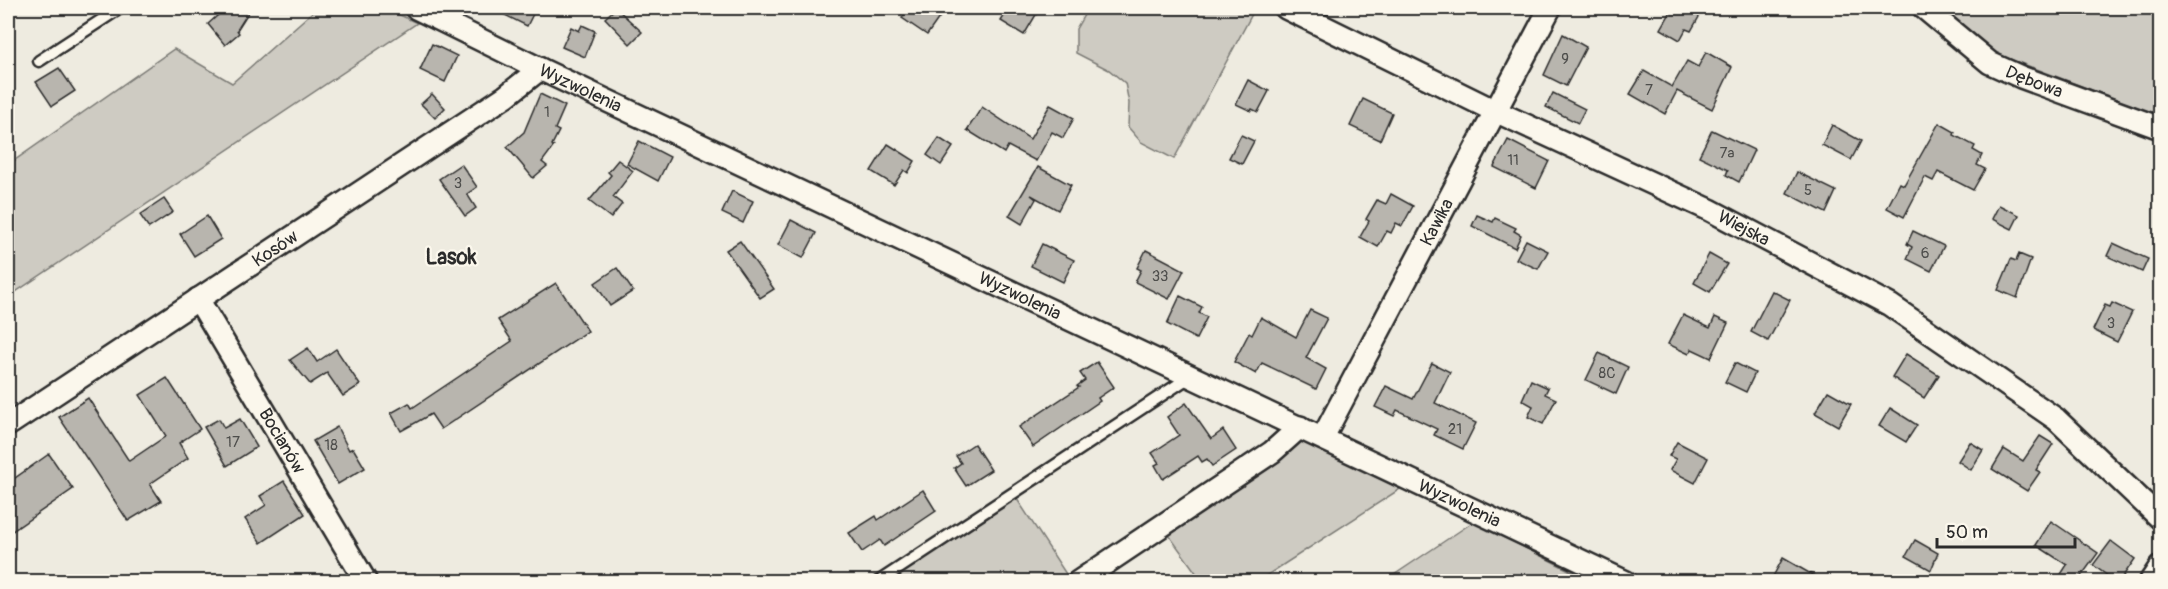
<svg xmlns="http://www.w3.org/2000/svg" width="2168" height="589" viewBox="0 0 2168 589" font-family="Pangolin,sans-serif">
<style>
.green{fill:#cecbc2;stroke:#7c7b76;stroke-width:1.5}
.building{fill:#b8b5ae;stroke:#2b2b2b;stroke-width:1.5}
.lines{fill:none;stroke-linecap:round;stroke-linejoin:round}
.lane-casing{stroke:#2b2b2b;stroke-width:15}
.street-casing{stroke:#2b2b2b;stroke-width:26}
.lane{stroke:#fbf7ec;stroke-width:10}
.street{stroke:#fbf7ec;stroke-width:21}
.labels{text-anchor:middle;stroke-width:4.5;stroke-linejoin:round;paint-order:stroke}
.number-label{font-size:15px;fill:#4e4e4c}
.street-label{font-size:18px;fill:#2b2b2b;stroke:#fbf7ec}
.quarter-label{font-size:21px;font-weight:bold;fill:#2b2b2b;stroke:#fbf7ec}
</style>
<rect width="100%" height="100%" fill="#eeebe0"/>
<filter id="ink" filterUnits="userSpaceOnUse"><feTurbulence type="fractalNoise" baseFrequency=".0167" numOctaves="2"/><feDisplacementMap in="SourceGraphic" scale="12" xChannelSelector="R" yChannelSelector="G"/><feConvolveMatrix kernelMatrix="1 2 1 2 8 2 1 2 1" color-interpolation-filters="sRGB"/></filter>
<g filter="url(#ink)">
<!-- green -->
<g class="green">
<path d="M317 8H385L417 23 8 297V165L174 49 232 83Z"/>
<path d="M1088 8H1238L1252 14 1174 159 1141 142 1128 127 1129 103 1125 83 1109 70 1076 53V29Z"/>
<path d="M1943 8H2160V116L1997 54Z"/>
<path d="M1302 440 1400 489 1258 581H1202L1168 534Z"/>
<path d="M1015 496 1068 577 1061 582H888Z"/>
<path d="M1473 522 1573 572 1559 582 1385 581Z"/>
</g>
<!-- building -->
<g class="building">
<path d="M226 8H251L237 30 239 33 225 45 208 24Z"/>
<path d="M491 8H536L527 26Z"/>
<path d="M616 8 642 32 630 44 605 18Z"/>
<path d="M909 8H946L927 35 902 18Z"/>
<path d="M1009 8H1040L1024 35 1001 21Z"/>
<path d="M1673 8H1704L1691 31 1686 29 1680 40 1661 29Z"/>
<path d="M582 25 595 31 585 57 562 47 571 27 579 31Z"/>
<path d="M1563 34 1586 47 1566 86 1544 75Z"/>
<path d="M432 44 457 56 445 82 420 70Z"/>
<path d="M1706 52 1732 67 1712 109 1677 91 1665 114 1630 94 1644 71 1672 87 1687 61 1698 67Z"/>
<path d="M59 68 75 91 52 106 36 82Z"/>
<path d="M1248 80 1269 91 1258 112 1252 109 1251 111 1236 104Z"/>
<path d="M1553 93 1585 109 1578 123 1546 107Z"/>
<path d="M432 94 445 108 435 118 421 104Z"/>
<path d="M540 94 565 106 555 129 559 131 552 145 554 146 542 162 547 166 533 178 507 147 524 132Z"/>
<path d="M1363 99 1392 113 1380 140 1350 126Z"/>
<path d="M1050 105 1074 118 1063 138 1052 132 1036 161 1008 146 1004 153 967 130 982 107 1030 139Z"/>
<path d="M1939 123 1955 132 1954 135 1975 146 1973 150 1982 155 1977 165 1985 169 1973 190 1938 172 1933 181 1925 177 1904 217 1887 208 1900 183 1904 185Z"/>
<path d="M1832 125 1861 141 1851 160 1822 145Z"/>
<path d="M1712 130 1754 150 1739 182 1726 175 1728 170 1699 156Z"/>
<path d="M1241 135 1254 141 1242 164 1229 158Z"/>
<path d="M939 138 953 147 941 165 927 155Z"/>
<path d="M1508 140 1549 161 1536 188 1494 167Z"/>
<path d="M639 141 670 157 658 181 627 164Z"/>
<path d="M888 144 915 161 908 173 904 170 894 185 871 171Z"/>
<path d="M618 160 633 171 613 197 622 204 611 218 589 201 611 175 608 172Z"/>
<path d="M461 164 477 187 467 194 476 208 465 216 439 179Z"/>
<path d="M1038 167 1071 185 1058 210 1031 195 1036 199 1022 224 1009 216Z"/>
<path d="M1797 172 1836 191 1826 213 1787 193Z"/>
<path d="M732 191 753 201 743 223 722 213Z"/>
<path d="M1391 194 1413 206 1402 226 1396 223 1391 233 1387 231 1378 247 1360 237 1369 221 1366 219 1377 200 1386 204Z"/>
<path d="M164 199 173 212 149 228 140 215Z"/>
<path d="M1999 205 2019 215 2012 229 1992 219Z"/>
<path d="M1477 215 1493 222 1495 218 1516 228 1514 231 1521 235 1515 248 1472 226Z"/>
<path d="M207 216 221 239 194 256 180 234Z"/>
<path d="M791 220 816 233 803 258 778 245Z"/>
<path d="M1913 231 1944 246 1931 271 1907 259 1912 247 1907 244Z"/>
<path d="M1526 240 1548 251 1538 269 1516 259Z"/>
<path d="M740 241 774 289 760 298 726 250Z"/>
<path d="M2113 243 2148 259 2142 272 2107 256Z"/>
<path d="M1042 244 1074 260 1063 282 1031 266Z"/>
<path d="M1146 250 1184 270 1169 299 1135 282 1141 270 1137 268Z"/>
<path d="M1709 254 1727 264 1710 292 1694 283Z"/>
<path d="M2019 254 2031 259 2017 298 1998 290 2011 259 2016 261Z"/>
<path d="M617 268 633 291 610 306 595 283Z"/>
<path d="M556 283 588 331 441 429 431 414 401 431 391 413 409 403 412 408 512 341 498 320Z"/>
<path d="M1772 291 1790 300 1768 341 1751 332Z"/>
<path d="M1180 296 1202 307 1199 313 1207 317 1196 339 1167 324Z"/>
<path d="M2112 303 2132 312 2117 342 2093 330 2105 305 2110 307Z"/>
<path d="M1310 310 1327 318 1306 358 1326 369 1316 389 1262 363 1256 374 1234 362 1249 333 1252 335 1261 317 1296 337Z"/>
<path d="M1683 315 1710 328 1715 317 1728 323 1711 358 1692 349 1689 354 1668 344Z"/>
<path d="M308 348 317 362 336 349 360 385 343 396 327 373 310 384 290 360Z"/>
<path d="M1599 353 1628 367 1616 394 1586 380Z"/>
<path d="M1906 354 1939 375 1924 398 1892 377Z"/>
<path d="M1097 362 1114 387 1098 398 1100 401 1033 447 1019 427 1079 387 1077 386 1085 380 1080 373Z"/>
<path d="M1432 363 1450 372 1435 403 1476 423 1463 449 1434 435 1437 429 1397 410 1394 416 1375 407 1386 386 1413 399Z"/>
<path d="M1735 363 1755 373 1746 392 1725 382Z"/>
<path d="M167 378 200 429 179 443 188 458 150 484 161 501 128 521 59 417 88 398 129 461 166 436 140 395Z"/>
<path d="M1531 380 1548 388 1545 394 1556 399 1543 424 1528 417 1533 406 1522 400Z"/>
<path d="M1828 391 1851 404 1838 426 1815 413Z"/>
<path d="M1186 403 1211 439 1223 430 1236 450 1212 466 1207 459 1202 462 1198 456 1163 479 1155 465 1159 463 1152 453 1179 435 1167 417Z"/>
<path d="M1890 408 1917 425 1906 442 1879 426Z"/>
<path d="M219 419 224 428 240 419 257 447 227 466 204 427Z"/>
<path d="M337 427 349 450 353 448 365 468 338 484 313 441Z"/>
<path d="M2040 436 2053 444 2036 470 2040 472 2027 491 1992 469 2004 449 2023 461Z"/>
<path d="M1677 442 1708 458 1695 483 1670 470 1676 459 1669 456Z"/>
<path d="M1970 442 1983 450 1971 470 1958 461Z"/>
<path d="M974 444 991 470 966 486 954 468 961 463 956 456Z"/>
<path d="M49 454 73 489 8 534V483Z"/>
<path d="M284 481 305 514 261 543 245 519 266 505 260 496Z"/>
<path d="M923 490 936 511 884 546 880 540 862 552 849 533 876 516 878 520Z"/>
<path d="M2051 521 2098 553 2077 582H2056L2067 565 2036 545Z"/>
<path d="M1915 540 1938 553 1931 570 1906 556Z"/>
<path d="M2111 541 2135 559 2119 582H2116L2093 565Z"/>
<path d="M1783 558 1825 582H1770Z"/>
</g>
<g class="lines">
<!-- lane casing -->
<g class="lane-casing">
<g id="lane">
<path d="M39 61 120 8"/>
<path d="M878 582 1191 376"/>
</g>
</g>
<!-- street casing -->
<g class="street-casing">
<g id="street">
<path id="s1" d="M416 8 540 69 1626 582"/>
<path id="s2" d="M1286 8 1495 111 1710 210 1890 305 2056 419 2160 518"/>
<path id="s3" d="M1924 8 1990 63 2021 77 2160 128"/>
<path id="s4" d="M198 299 366 582"/>
<path id="s5" d="M8 425 506 96 540 69"/>
<path id="s6" d="M1323 437 1550 8"/>
<path d="M1078 582 1272 452 1300 427"/>
<path d="M2150 582 2160 567"/>
</g>
</g>
<!-- lane -->
<use href="#lane" class="lane"/>
<!-- street -->
<use href="#street" class="street"/>
</g>
</g>
<g class="labels">
<!-- number labels -->
<g class="number-label">
<text x="1565" y="64">9</text>
<text x="1649" y="95">7</text>
<text x="547" y="117">1</text>
<text x="1727" y="158">7a</text>
<text x="1513" y="165">11</text>
<text x="458" y="188">3</text>
<text x="1808" y="195">5</text>
<text x="1925" y="258">6</text>
<text x="1160" y="281">33</text>
<text x="2111" y="328">3</text>
<text x="1607" y="378">8C</text>
<text x="1455" y="434">21</text>
<text x="233" y="447">17</text>
<text x="331" y="450">18</text>
</g>
<!-- street labels -->
<g class="street-label">
<text dy="6" stroke="none"><textPath href="#s3" startOffset="134">Dębowa</textPath></text>
<text dy="6" stroke="none"><textPath href="#s1" startOffset="183">Wyzwolenia</textPath></text>
<text dy="6" stroke="none"><textPath href="#s6" startOffset="243">Kawika</textPath></text>
<text dy="6" stroke="none"><textPath href="#s2" startOffset="508">Wiejska</textPath></text>
<text dy="6" stroke="none"><textPath href="#s5" startOffset="320">Kosów</textPath></text>
<text dy="6" stroke="none"><textPath href="#s1" startOffset="669">Wyzwolenia</textPath></text>
<text dy="6" stroke="none"><textPath href="#s4" startOffset="165">Bocianów</textPath></text>
<text dy="6" stroke="none"><textPath href="#s1" startOffset="1155">Wyzwolenia</textPath></text>
</g>
<!-- quarter labels -->
<g class="quarter-label">
<text x="451" y="264">Lasok</text>
</g>
</g>
<!-- margin -->
<rect width="2168" height="589" fill="none" stroke="#fbf7ec" stroke-width="30"/>
<rect x="15" y="15" width="2138" height="559" fill="none" stroke="#2b2b2b" stroke-width="2" filter="url(#ink)"/>
<!-- scale -->
<path d="M1937 538v9h138v-9" fill="none" stroke="#2b2b2b" stroke-width="3"/>
<text x="1946" y="538" font-size="18" fill="#2b2b2b" stroke="#fbf7ec" stroke-width="4.5" paint-order="stroke">50 m</text>
</svg>
